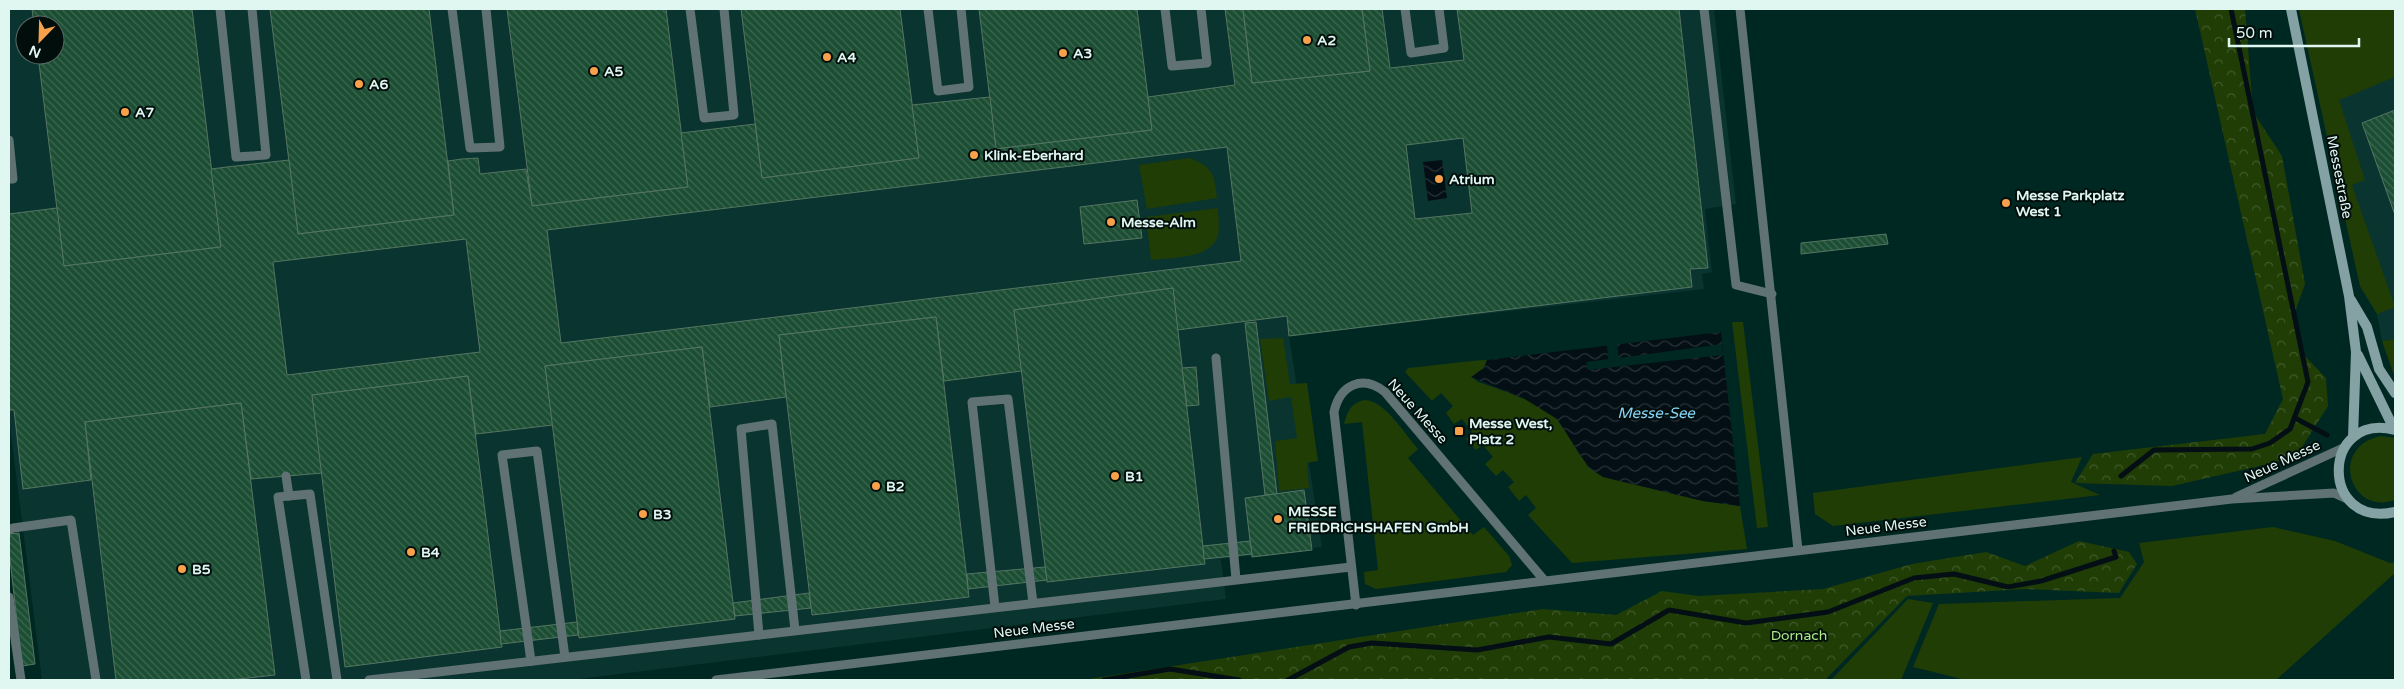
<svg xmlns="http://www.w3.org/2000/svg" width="2404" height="689" viewBox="0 0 2404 689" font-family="'Varela Round',sans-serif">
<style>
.built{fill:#0a342f;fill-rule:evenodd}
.green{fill:#203d06}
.forest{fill:url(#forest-crowns)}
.water{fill:url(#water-waves)}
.pier{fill:#002822}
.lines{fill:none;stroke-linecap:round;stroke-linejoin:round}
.stream{stroke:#030f15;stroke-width:5}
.building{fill:url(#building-back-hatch);stroke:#557562;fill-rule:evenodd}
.lane{stroke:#607274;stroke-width:9}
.secondary{stroke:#84a1a4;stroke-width:10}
.poi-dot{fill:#f8a14a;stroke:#010e0b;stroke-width:2}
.labels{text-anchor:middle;stroke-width:4;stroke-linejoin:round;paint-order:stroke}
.poi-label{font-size:14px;font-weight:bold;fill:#e0f6f1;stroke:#010e0b;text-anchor:start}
.street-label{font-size:14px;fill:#e0f6f1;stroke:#010e0b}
.park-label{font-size:14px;fill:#adeb85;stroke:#010e0b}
.water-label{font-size:15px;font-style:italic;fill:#88d2f5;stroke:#010e0b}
</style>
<defs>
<pattern id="forest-crowns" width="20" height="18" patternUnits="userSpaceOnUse" patternTransform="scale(1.25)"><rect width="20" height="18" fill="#203d06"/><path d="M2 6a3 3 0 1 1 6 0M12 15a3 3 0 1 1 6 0" fill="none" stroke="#405a2b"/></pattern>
<pattern id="water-waves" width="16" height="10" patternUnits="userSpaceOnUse" patternTransform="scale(1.25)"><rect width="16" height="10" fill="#030f15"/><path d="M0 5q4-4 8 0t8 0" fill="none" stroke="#273338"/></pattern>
<pattern id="building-back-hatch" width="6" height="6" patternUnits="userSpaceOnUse" patternTransform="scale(1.25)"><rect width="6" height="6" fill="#1c4e34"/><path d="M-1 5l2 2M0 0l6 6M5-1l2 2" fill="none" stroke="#3d6852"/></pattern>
</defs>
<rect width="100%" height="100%" fill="#002822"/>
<!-- built -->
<g class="built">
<path d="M9 9H1714L1736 204 1705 209 1712 272 1702 274 1704 289 1289 336 1322 547 1221 559 1226 599 571 680H42L9 418ZM25 25H55V55H25Z"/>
<path d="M2299 9H2395V339L2382 341 2377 314 2360 286Z"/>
</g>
<!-- green -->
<g class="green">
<path d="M2299 9H2395V77L2339 100 2365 180 2352 185 2395 307 2377 314 2360 286Z"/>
<path d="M1190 158C1214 168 1214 174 1217 198L1147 209 1139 165Z"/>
<path d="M1218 208C1218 216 1220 227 1218 235 1211 260 1171 257 1151 260L1146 217Z"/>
<path d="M1732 322H1743L1768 527 1757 528Z"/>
<path d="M1283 338 1290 384 1307 383 1318 461 1307 463 1309 488 1279 491 1275 441 1297 438 1291 397 1269 401 1260 339Z"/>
<path d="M2395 339V378L2382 341Z"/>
<path d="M1487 360 1484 368 1472 377 1478 382C1498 389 1546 404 1558 420 1575 442 1577 461 1604 477L1703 501 1740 506 1747 549 1572 563 1528 515 1536 508 1526 495 1519 501 1508 487 1514 482 1503 470 1496 476 1485 464 1493 457 1483 445 1476 450 1466 439 1472 432 1462 419 1454 424 1446 413 1453 406 1441 393 1432 401 1405 372 1408 368C1435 366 1460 361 1487 360Z"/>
<path d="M1365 400C1385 401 1405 434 1418 449L1408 458 1473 535 1484 527 1509 556 1512 565 1506 572 1376 589 1365 584 1364 572 1378 570 1362 422 1344 424C1348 410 1351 403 1365 400Z"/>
<path d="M2381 436 2395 438V500C2350 516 2328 447 2381 436Z"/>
<path d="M2082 457 2071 482 2100 495 1833 526 1815 514 1813 493Z"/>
<path d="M2273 527 2335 541 2390 563 2395 562V573L2276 680H1966L1913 667 1939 604 2120 598 2144 562 2139 543Z"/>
<path d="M1908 599 1933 603 1901 680H1831Z"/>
</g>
<!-- forest -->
<g class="forest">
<path d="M2195 9H2245L2253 112 2282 156 2305 284 2295 312 2304 355 2326 378 2328 406 2295 458 2172 486 2075 483 2093 454 2265 434 2283 399Z"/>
<path d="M2079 541 2129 552 2137 564 2119 593 2025 589 1907 596 1825 680H1082L1543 609 1616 615 1662 591 1699 596 1823 589 1912 564 1986 552 2025 566Z"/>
</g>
<!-- water -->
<g class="water">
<path d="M1442 160 1447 198 1428 201 1423 162Z"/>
<path d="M1721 332 1740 506 1703 501 1603 477 1589 468 1557 419 1523 398 1471 377 1484 368 1487 360Z"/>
</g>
<!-- pier -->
<path class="pier" d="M1617 344 1619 358 1722 344 1723 355 1588 370 1586 362 1608 359 1607 345Z"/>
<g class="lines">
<!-- stream -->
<g class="stream">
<path d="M2295 418 2327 435"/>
<path d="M2121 476 2154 450 2252 449 2270 443 2290 429 2308 382 2231 9"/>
<path d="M1104 680 1170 669 1239 680"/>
<path d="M1288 680 1349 647 1372 643 1477 650 1549 637 1611 644 1669 610 1746 623 1828 612 1914 578 1954 574 2008 587 2041 581 2116 557 2114 551"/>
</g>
</g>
<!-- building -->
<g class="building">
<path d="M32 9H192L221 247 64 266 38 55H55V25H34Z"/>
<path d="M270 9H429L454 215 298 234Z"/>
<path d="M507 9H666L688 187 532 206Z"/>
<path d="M741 9H900L919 158 762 178Z"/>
<path d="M979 9H1137L1152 130 996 149Z"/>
<path d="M1225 9H1243L1252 83 1370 71 1362 9H1382L1390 68 1464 60 1457 9H1679L1708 268 1690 269 1692 287 1289 336 1287 316 1177 330 1173 288 1014 310 1022 371 944 381 936 317 779 335 786 397 710 407 702 347 545 366 553 425 476 434 468 376 312 395 323 473 251 479 241 403 85 422 91 480 23 489 14 410H9V214L57 208 64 266 221 247 211 169 227 167 289 160 298 234 454 215 448 161 462 159 478 158 480 174 526 169 532 206 688 187 681 133 755 124 762 178 919 158 912 105 990 97 996 149 1152 130 1148 97 1235 85ZM1463 138 1472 213 1415 219 1406 145ZM1227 147 1241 261 561 343 547 230ZM466 239 480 352 287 375 273 262Z"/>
<path d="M1243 9H1362L1370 71 1252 83Z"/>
<path d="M2395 110V215L2362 123Z"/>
<path d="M1137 200 1142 238 1084 244 1080 207Z"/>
<path d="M1886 234 1888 244 1801 254V243Z"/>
<path d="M1173 288 1205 564 1047 582 1014 310Z"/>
<path d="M936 317 969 597 812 615 779 335Z"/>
<path d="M1256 322 1277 494 1265 495 1245 323Z"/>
<path d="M702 347 735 619 579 638 545 366Z"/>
<path d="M1196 367 1199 405 1187 406 1182 368Z"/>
<path d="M468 376 502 647 345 667 312 395Z"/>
<path d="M241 403 275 675 230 680H116L85 422Z"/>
<path d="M1304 490 1312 550 1252 557 1245 498Z"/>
<path d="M19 533 35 664 22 666 9 550V534Z"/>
<path d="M1250 541 1252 554 1204 559 1203 546Z"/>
<path d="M1045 567 1047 580 968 589 967 574Z"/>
<path d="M809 593 811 608 735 616 733 603Z"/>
<path d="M577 622 578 635 501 644 500 631Z"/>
</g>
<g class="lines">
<!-- lane -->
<g class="lane">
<path d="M220 9 236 157 266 155 252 9"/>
<path d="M452 9 470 148 500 147 486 9"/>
<path d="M690 9 704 118 734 115 724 9"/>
<path d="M928 9 938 91 969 87 961 9"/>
<path d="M1165 9 1172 66 1207 63 1201 9"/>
<path d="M1405 9 1411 53 1444 48 1439 9"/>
<path d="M1704 9 1736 285 1772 294"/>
<path d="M1740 9 1798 550"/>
<path d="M9 140 13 179H9"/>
<path d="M1216 358 1236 579"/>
<path d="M286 476 289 496"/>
<path d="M2236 497 2343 448"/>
<path d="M9 530 13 528 71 520 96 680"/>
<path d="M9 597 21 680"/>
<path d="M1356 605 1334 412C1340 385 1362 374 1385 392L1544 580"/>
<path d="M995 607 972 402 1008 399 1033 603"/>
<path d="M759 635 741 429 772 424 795 630"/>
<path d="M531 661 502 455 537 451 565 657"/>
<path d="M306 680 278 497 310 494 337 680"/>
<path d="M369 680 1351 567"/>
<path d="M716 680 2232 499 2334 493 2349 500"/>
</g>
<!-- secondary -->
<g class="secondary">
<path d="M2291 9 2349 296 2356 352 2353 437"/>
<path d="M2351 300 2367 327 2379 369 2395 393"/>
<path d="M2358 355 2394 429"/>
<path d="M2395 430C2321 411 2319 529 2395 512"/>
</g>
</g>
<!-- markers -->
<g class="poi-dot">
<circle cx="1307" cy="40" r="5"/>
<circle cx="1063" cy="53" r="5"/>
<circle cx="827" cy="57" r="5"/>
<circle cx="594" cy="71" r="5"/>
<circle cx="359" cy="84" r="5"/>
<circle cx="125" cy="112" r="5"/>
<circle cx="974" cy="155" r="5"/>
<circle cx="1439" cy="179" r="5"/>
<circle cx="2006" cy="203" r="5"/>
<circle cx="1111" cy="222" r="5"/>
<rect x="1454" y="426" width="10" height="10" rx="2.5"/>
<circle cx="1115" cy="476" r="5"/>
<circle cx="876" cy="486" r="5"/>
<circle cx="643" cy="514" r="5"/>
<circle cx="1278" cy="519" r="5"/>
<circle cx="411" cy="552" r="5"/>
<circle cx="182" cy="569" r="5"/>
</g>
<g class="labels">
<!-- poi labels -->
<g class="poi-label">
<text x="1317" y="45">A2</text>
<text x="1073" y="58">A3</text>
<text x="837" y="62">A4</text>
<text x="604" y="76">A5</text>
<text x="369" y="89">A6</text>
<text x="135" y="117">A7</text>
<text x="984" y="160">Klink-Eberhard</text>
<text x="1449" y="184">Atrium</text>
<text x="2016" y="200">Messe Parkplatz<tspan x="2016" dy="16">West 1</tspan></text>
<text x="1121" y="227">Messe-Alm</text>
<text x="1469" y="428">Messe West,<tspan x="1469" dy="16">Platz 2</tspan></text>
<text x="1125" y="481">B1</text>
<text x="886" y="491">B2</text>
<text x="1288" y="516">MESSE<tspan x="1288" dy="16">FRIEDRICHSHAFEN GmbH</tspan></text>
<text x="653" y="519">B3</text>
<text x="421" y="557">B4</text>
<text x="192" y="574">B5</text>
</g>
<!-- street labels -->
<g class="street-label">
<text transform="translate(2340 177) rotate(79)" y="5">Messestraße</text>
<text transform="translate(1418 411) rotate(48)" y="5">Neue Messe</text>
<text transform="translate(2282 461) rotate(-25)" y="5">Neue Messe</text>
<text transform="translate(1886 526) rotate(-7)" y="5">Neue Messe</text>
<text transform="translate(1034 628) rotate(-7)" y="5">Neue Messe</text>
</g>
<!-- park labels -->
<g class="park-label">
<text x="1799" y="640">Dornach</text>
</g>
<!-- water labels -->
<g class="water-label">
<text x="1656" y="418">Messe-See</text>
</g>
</g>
<!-- border -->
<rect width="2404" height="689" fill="none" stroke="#e0f6f1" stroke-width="20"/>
<!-- north arrow -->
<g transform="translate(40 40) rotate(203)"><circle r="24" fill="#010e0b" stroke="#5a6b67"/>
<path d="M0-4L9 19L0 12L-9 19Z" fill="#f8a14a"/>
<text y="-8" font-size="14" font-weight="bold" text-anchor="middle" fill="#e0f6f1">N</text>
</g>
<!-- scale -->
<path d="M2229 38v8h130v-8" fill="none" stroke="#e0f6f1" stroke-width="2.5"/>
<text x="2236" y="38" font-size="15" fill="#e0f6f1" stroke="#010e0b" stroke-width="4" paint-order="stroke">50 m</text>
</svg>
